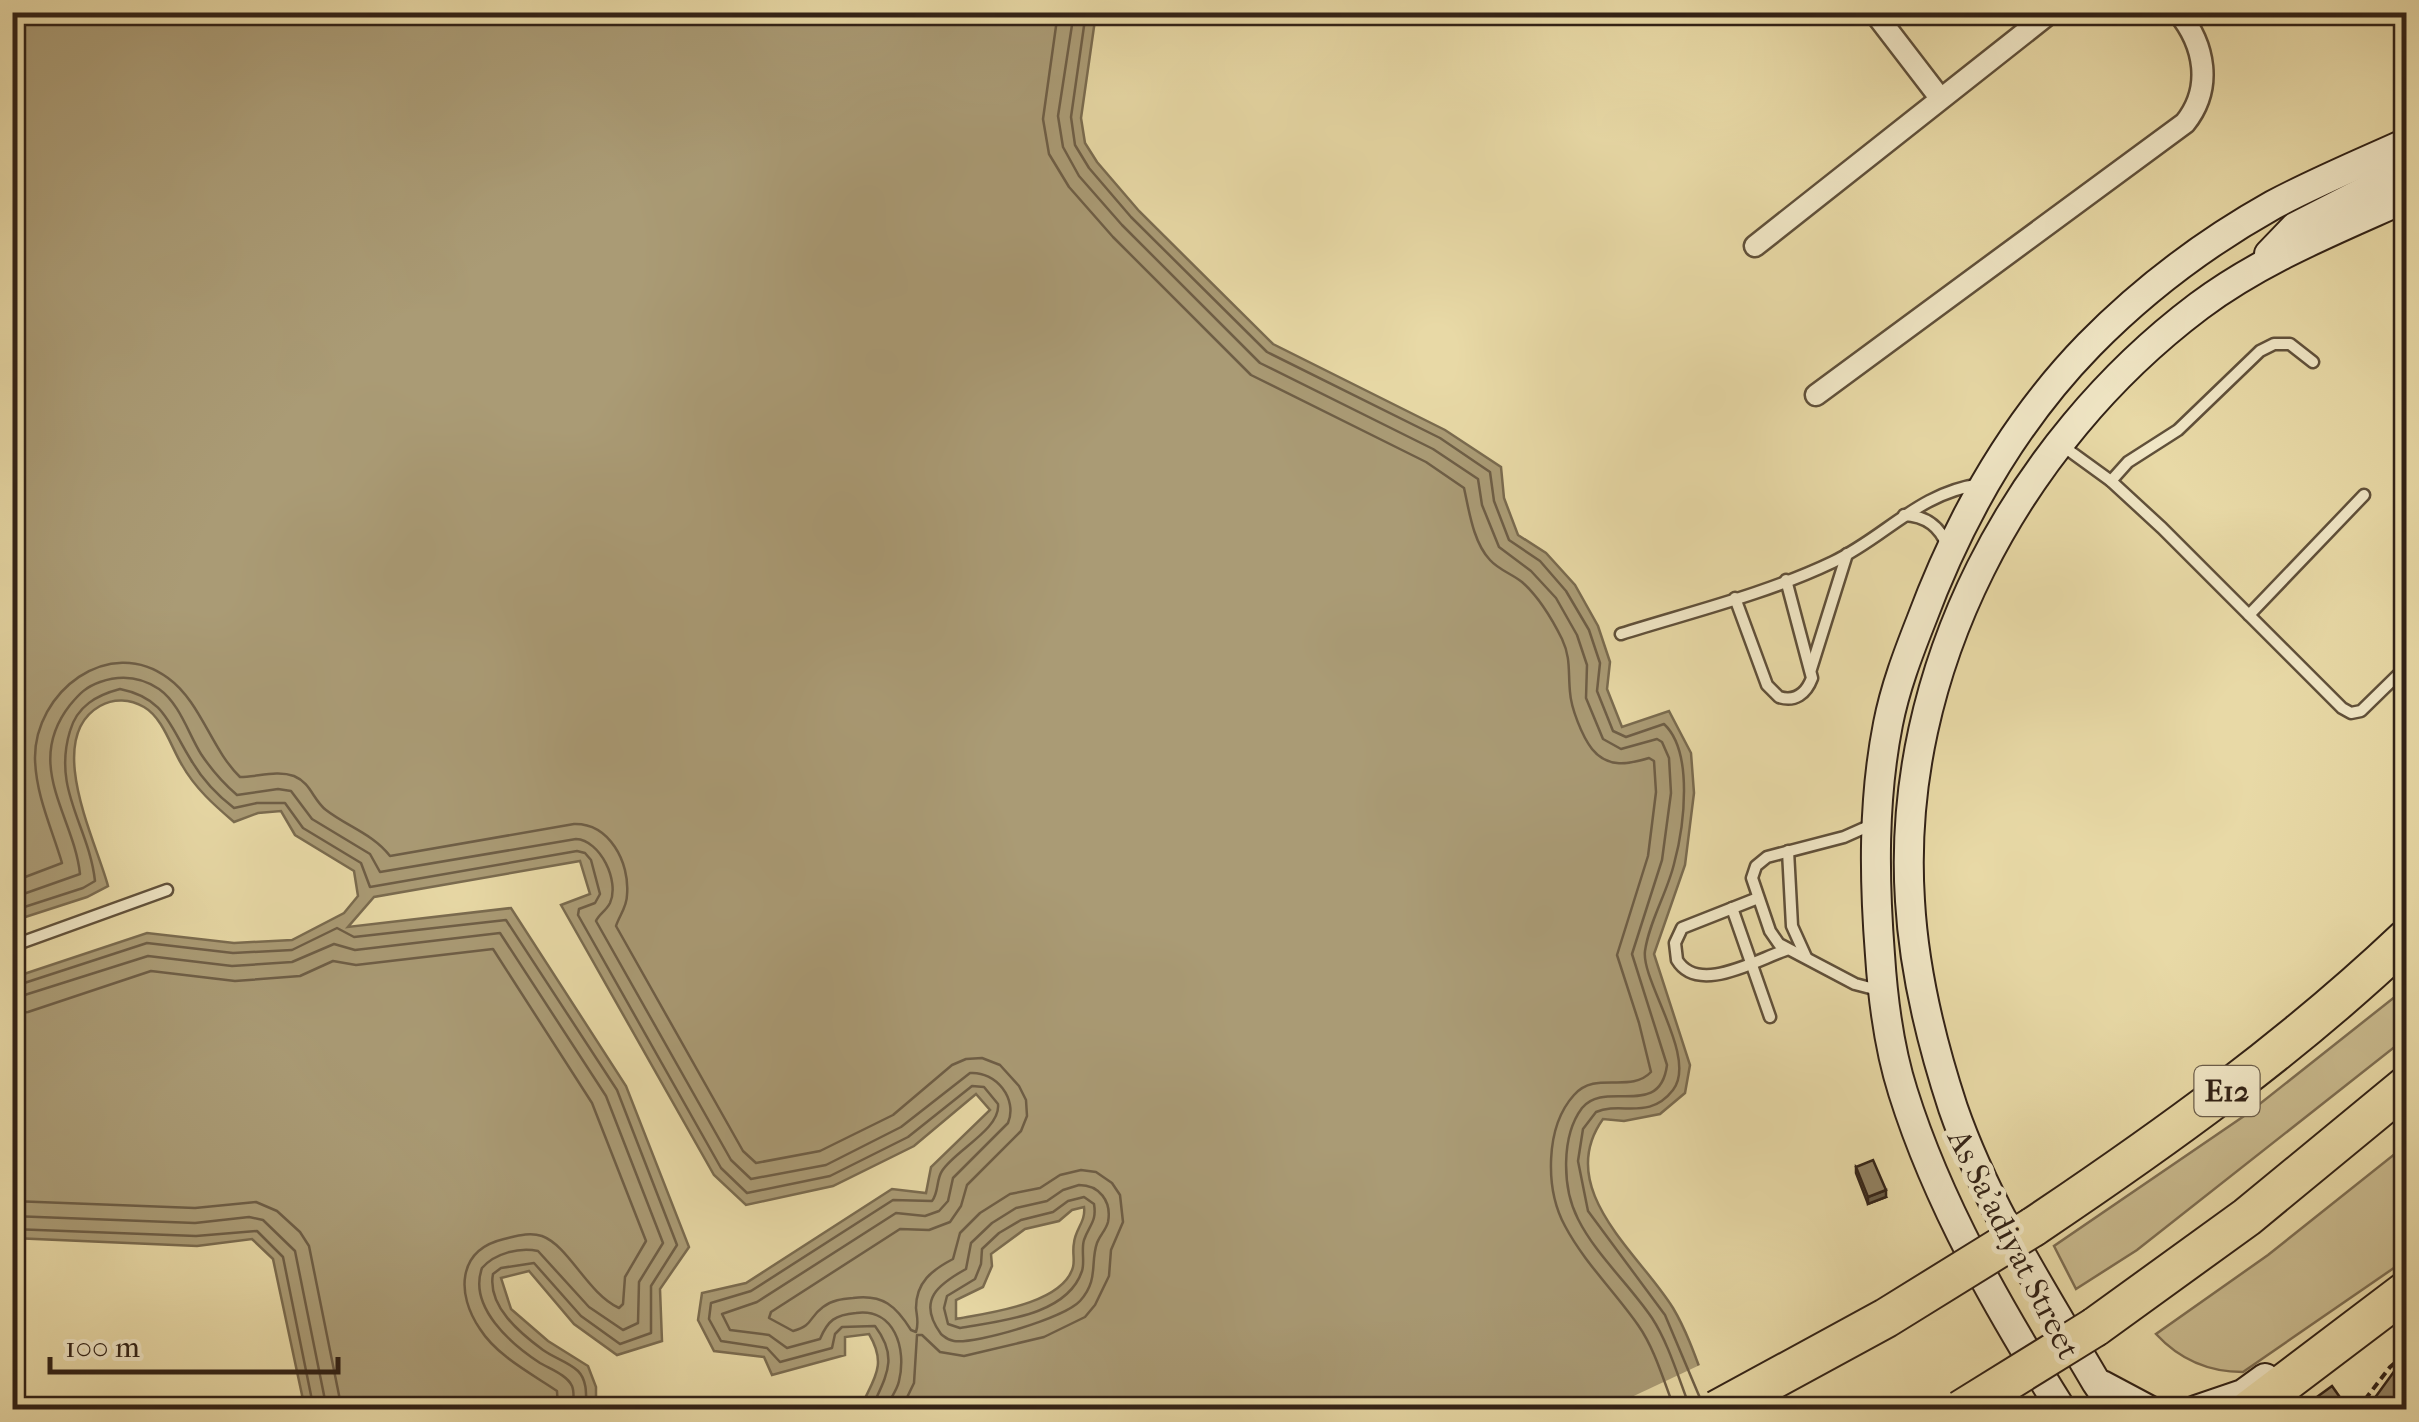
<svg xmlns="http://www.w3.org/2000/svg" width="2419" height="1422" viewBox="0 0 2419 1422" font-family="'IM FELL French Canon',serif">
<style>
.green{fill:#c9ba8e;stroke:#7e6e52;stroke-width:2.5}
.water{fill:#aa9b75;stroke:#7a6b4f;stroke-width:2.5;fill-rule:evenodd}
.pier{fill:#e8d9a6}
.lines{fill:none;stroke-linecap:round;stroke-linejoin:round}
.shore{stroke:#6e5e46;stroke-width:2.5}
.lane-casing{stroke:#60503a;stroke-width:15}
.street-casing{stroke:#60503a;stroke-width:25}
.secondary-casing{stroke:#322216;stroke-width:32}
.highway-casing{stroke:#322216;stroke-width:42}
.path{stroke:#322216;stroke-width:4;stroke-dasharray:8 5;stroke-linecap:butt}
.lane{stroke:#f0e6c5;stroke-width:10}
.street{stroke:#f0e6c5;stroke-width:20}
.secondary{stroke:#f0e6c5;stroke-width:28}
.highway{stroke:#e8d9a6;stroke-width:38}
.highway-bridge-casing{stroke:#322216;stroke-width:42;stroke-linecap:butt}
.highway-bridge{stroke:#e8d9a6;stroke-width:38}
.wall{fill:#7d6f53;stroke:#322216;stroke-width:2.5}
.shaded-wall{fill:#665a44;stroke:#322216;stroke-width:2.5}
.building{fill:#918161;stroke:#322216;stroke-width:2.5}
.labels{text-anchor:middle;stroke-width:10;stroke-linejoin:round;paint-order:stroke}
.shield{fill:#f0e6c5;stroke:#6b5d4a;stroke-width:2.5}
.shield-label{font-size:30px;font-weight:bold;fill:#322216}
.street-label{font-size:32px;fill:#322216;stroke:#f0e6c5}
</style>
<rect width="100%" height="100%" fill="#e8d9a6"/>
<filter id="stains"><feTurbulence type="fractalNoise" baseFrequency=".002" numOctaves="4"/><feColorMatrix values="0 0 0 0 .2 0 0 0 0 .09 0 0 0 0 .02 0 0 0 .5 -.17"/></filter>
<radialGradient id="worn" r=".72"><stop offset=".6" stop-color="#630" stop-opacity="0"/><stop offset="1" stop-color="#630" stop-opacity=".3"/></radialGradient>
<!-- green -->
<g class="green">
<path d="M2406 988V1038L2137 1250 2076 1289 2054 1246 2247 1114Z"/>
<path d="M2406 1145V1255L2404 1261 2243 1372C2208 1372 2180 1360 2156 1334L2268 1255Z"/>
</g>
<!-- water -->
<path class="water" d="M13 13H1096L1081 118 1085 143 1097 162 1139 211 1273 344 1445 430 1501 467 1504 498 1518 535 1546 553 1575 585 1598 626 1610 662 1607 689 1622 727 1669 711 1691 753 1694 793 1685 865 1654 954 1690 1065 1685 1093 1660 1114 1624 1121 1603 1119C1553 1189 1640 1254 1673 1308 1691 1338 1702 1377 1715 1409H860C873 1379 888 1366 869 1334L845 1337V1355L772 1375 764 1357 714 1351 698 1320 702 1293 746 1283 892 1189 926 1193 931 1167 990 1110 976 1094 914 1146 833 1186 746 1205 714 1175 561 905 590 894 580 861 374 897 348 927 511 908 626 1086 689 1247 660 1289 662 1341 617 1355 574 1324 529 1271 501 1278 511 1309 548 1341 588 1366 596 1387V1409H305L273 1259 252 1239 197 1246 13 1238 12 978 147 933 234 943 292 940 344 913 358 896 354 871 295 835 281 811 258 813 234 822C214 805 195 788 182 765 171 747 163 718 144 707 130 699 114 698 100 706 43 738 96 841 108 886L87 897 13 921ZM1084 1207C1086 1222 1075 1229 1074 1243 1072 1251 1075 1260 1073 1267 1063 1304 988 1313 956 1319V1300L983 1287 992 1266 991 1254 1025 1229 1059 1221 1072 1210Z"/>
<!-- pier -->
<path class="pier" d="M1702 1364 1720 1410 1606 1409Z"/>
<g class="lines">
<!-- shore -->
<g class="shore">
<path d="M1058 12 1043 119 1049 154 1069 187 1113 237 1251 375 1426 462 1464 488C1469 510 1473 542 1490 560 1499 570 1512 574 1522 582 1539 597 1552 619 1562 639 1571 658 1568 672 1570 692 1571 708 1582 736 1592 749 1608 769 1629 764 1649 758L1654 761 1656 792 1648 856 1617 955 1639 1023 1651 1072C1630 1094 1596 1070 1574 1095 1545 1127 1545 1189 1565 1226 1584 1262 1615 1292 1638 1325 1655 1349 1664 1382 1675 1410"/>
<path d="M1074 12 1058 116 1063 147 1079 176 1122 225 1260 363 1433 449 1478 479 1482 505 1499 547 1531 571 1556 598 1577 635 1587 665 1586 698 1603 739 1621 749 1657 739 1662 742 1669 758 1671 793 1662 860 1632 954 1667 1065C1660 1120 1605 1079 1582 1108 1561 1136 1562 1188 1578 1219 1596 1255 1629 1284 1652 1318 1669 1344 1679 1380 1691 1410"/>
<path d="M1086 12 1071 117 1075 145 1089 168 1131 217 1267 352 1440 438 1490 472 1494 501 1509 540 1540 561 1566 591 1589 630 1600 663 1597 691 1613 731 1626 737 1664 724C1694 752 1684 827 1674 864 1667 893 1649 922 1645 951 1641 981 1698 1058 1673 1090 1649 1121 1621 1101 1596 1112L1583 1129 1578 1161 1588 1211 1665 1315 1700 1398"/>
<path d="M12 882 62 863C52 829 36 796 35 759 34 692 109 634 168 678 201 702 211 749 240 777 257 777 277 770 294 776 311 783 313 800 326 810 348 827 373 834 390 856L574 824C609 823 630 862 627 895 627 907 619 916 616 926L743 1151 756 1163 820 1151 893 1115 952 1065 966 1059 982 1058 1000 1065 1019 1086 1026 1100 1027 1116 1021 1131 967 1185 961 1206 950 1222 929 1230 900 1229 771 1312 769 1318 793 1331C814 1325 808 1318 823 1307 832 1300 842 1299 853 1298 883 1294 896 1306 911 1330L916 1332C919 1323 917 1318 916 1308 916 1282 932 1270 953 1259L960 1233 980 1213 1010 1194 1040 1188 1060 1175 1081 1170 1096 1172 1112 1183 1120 1195 1123 1222 1111 1250 1109 1276 1095 1305 1085 1317 1044 1337 964 1356 940 1352 922 1335H917L914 1383 901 1410"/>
<path d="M12 898 80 874C74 816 23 765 70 705 80 693 86 687 100 682 120 675 141 677 159 689 180 704 188 733 201 754 211 769 223 783 237 795L278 789 291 791 312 819 370 854 380 872 576 839C600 840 620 881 610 903 606 911 599 914 596 921L731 1160 751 1179 826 1165 901 1127 970 1073C996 1071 1018 1099 1008 1123L953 1178 948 1201 939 1211 925 1216 896 1213 757 1302 722 1314 730 1330 769 1335 787 1348 820 1339C828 1320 835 1315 856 1313 894 1308 907 1348 899 1381 897 1391 889 1400 885 1410"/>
<path d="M12 911 83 888 95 881C89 826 52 790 70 731 77 706 97 695 120 689 165 698 169 725 191 760 202 779 217 795 234 808L257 803H285L303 828 361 863 370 887 577 851 585 853 591 860 600 894 595 903 579 909 578 915 721 1168 747 1193 830 1176 908 1137 972 1086 984 1087 998 1104C1001 1129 954 1151 942 1171 936 1180 939 1192 932 1201L893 1200 751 1291 711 1303 709 1319 721 1341 767 1348 780 1362 832 1348 835 1334 842 1327 875 1326C900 1359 885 1377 871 1410"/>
<path d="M12 987 147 943 233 953 292 950 337 928 354 937 506 920 617 1090 677 1245 651 1286V1333L620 1344 581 1316 534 1263 501 1268 493 1274C487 1306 520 1333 543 1350 554 1358 569 1362 578 1371 588 1381 586 1397 586 1410"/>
<path d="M12 999 148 956 232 966 292 962 334 944 355 950 500 933 606 1096 663 1243 639 1282 638 1323 623 1330 589 1307 538 1251C520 1247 495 1253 482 1268 468 1307 511 1344 540 1363 550 1369 567 1375 572 1386 575 1393 573 1402 573 1410"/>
<path d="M12 1014 28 1012 151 971 235 981 300 976 333 961 356 965 493 949 592 1103 646 1241 625 1277 623 1304 619 1308C587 1293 569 1246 542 1236 529 1232 517 1236 504 1239 457 1250 456 1294 480 1329 497 1356 532 1374 557 1391L558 1410"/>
<path d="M1079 1185C1099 1185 1112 1201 1108 1222 1106 1230 1100 1235 1097 1243 1090 1263 1099 1280 1080 1301 1064 1318 977 1344 954 1341 947 1340 946 1338 941 1334 916 1300 939 1284 966 1269L971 1243 992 1223 1016 1208 1047 1201 1063 1190Z"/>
<path d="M1084 1197 1094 1204C1097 1222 1089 1225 1084 1240 1081 1250 1085 1262 1082 1271 1067 1316 999 1321 960 1328L948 1324 944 1308 947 1296 975 1279 981 1264 982 1249 999 1233 1021 1220 1053 1212 1068 1201Z"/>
<path d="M12 1201 195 1208 256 1202 277 1211 300 1232 309 1246 342 1410"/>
<path d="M12 1216 195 1223 249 1217 263 1220 295 1251 327 1410"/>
<path d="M12 1229 196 1236 257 1231 283 1257 314 1410"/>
</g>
<!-- lane casing -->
<g class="lane-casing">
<g id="lane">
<path d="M2060 444 2111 481 2162 528 2342 708 2351 713 2361 711 2406 667"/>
<path d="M2111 481 2128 462 2178 430 2260 351 2274 344H2290L2313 362"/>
<path d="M1904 515C1925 516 1940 526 1947 546"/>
<path d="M1735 598 1767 685 1779 697C1795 702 1806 694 1812 678L1786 580"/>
<path d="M2249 615 2364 495"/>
<path d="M1621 634C1691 612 1766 594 1833 562 1887 536 1918 493 1981 484"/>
<path d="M1811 669 1847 554"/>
<path d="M1871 825 1844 837 1767 857 1756 866 1752 878 1770 931 1779 944 1855 984 1878 990"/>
<path d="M1788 851 1792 926 1806 957"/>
<path d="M1758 898 1682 928 1675 943 1677 960C1698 995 1756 960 1786 950"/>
<path d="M1732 908 1770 1017"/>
<path d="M12 946 167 890"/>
</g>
</g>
<!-- street casing -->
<g class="street-casing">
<g id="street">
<path d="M1874 12 1940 98"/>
<path d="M1755 246 2051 12"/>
<path d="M1816 395 2185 123C2213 88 2205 45 2178 12"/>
</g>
</g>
<!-- secondary casing -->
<g class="secondary-casing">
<g id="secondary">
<path d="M2269 254 2295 227 2406 170"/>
<path d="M2102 1385 2149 1410"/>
<path d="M2062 1410C2000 1311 1938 1204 1903 1092 1889 1048 1883 1001 1880 955 1874 878 1873 800 1888 724 1895 688 1908 654 1921 621 1959 519 2012 424 2089 345 2142 291 2207 242 2273 205 2316 182 2362 163 2406 143"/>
<path d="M2115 1410 2096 1382C2044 1293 1987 1206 1953 1108 1931 1041 1914 971 1910 901 1895 671 2017 443 2199 306 2262 259 2335 230 2406 198"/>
<path d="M2196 1410 2243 1394 2265 1378"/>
</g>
</g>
<!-- highway casing -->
<g class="highway-casing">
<g id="highway">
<path d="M2033 1227C2164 1139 2291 1048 2406 939"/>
<path d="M2095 1327 2247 1217 2406 1086"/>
<path d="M2249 1410 2406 1291"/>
</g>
</g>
<!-- path -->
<path class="path" d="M2357 1410 2390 1367 2406 1354"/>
<!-- lane -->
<use href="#lane" class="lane"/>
<!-- street -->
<use href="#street" class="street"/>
<!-- secondary -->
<use href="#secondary" class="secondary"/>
<!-- highway -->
<use href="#highway" class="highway"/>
<!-- highway-bridge casing -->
<g class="highway-bridge-casing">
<g id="highway-bridge">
<path d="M1717 1410 1886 1318 2033 1227"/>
<path d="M1961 1410 2095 1327"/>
</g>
</g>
<!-- highway-bridge -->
<use href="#highway-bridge" class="highway-bridge"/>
</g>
<!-- wall -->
<path class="wall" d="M1856 1167 1886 1197 1868 1204 1856 1173Z"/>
<!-- shaded-wall -->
<path class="shaded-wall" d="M1886 1190V1197L1868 1204V1197Z"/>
<!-- building -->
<g class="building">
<path d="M1873 1160 1886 1190 1868 1197 1856 1167Z"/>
<path d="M2406 1355V1410H2366Z"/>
<path d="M2332 1386 2344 1403 2334 1410H2299Z"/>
</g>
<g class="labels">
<!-- shield labels -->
<rect class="shield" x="2194.5" y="1066" width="65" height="50" rx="8"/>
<g class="shield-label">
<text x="2227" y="1101">E12</text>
</g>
<!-- street labels -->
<g class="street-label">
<text transform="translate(2014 1244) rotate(63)" y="11">As Sa'adiyat Street</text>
</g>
</g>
<!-- margin -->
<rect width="2419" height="1422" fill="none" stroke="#e8d9a6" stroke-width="50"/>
<rect x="15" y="15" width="2389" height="1392" fill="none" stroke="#322216" stroke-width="5"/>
<rect x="25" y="25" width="2369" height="1372" fill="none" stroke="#322216" stroke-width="2.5"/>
<!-- scale -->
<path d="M50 1357v15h288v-15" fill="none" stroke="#322216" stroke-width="5"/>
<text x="65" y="1357" font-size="30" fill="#322216" stroke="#f0e6c5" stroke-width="8" paint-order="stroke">100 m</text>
<rect width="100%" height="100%" filter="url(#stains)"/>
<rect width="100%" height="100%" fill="url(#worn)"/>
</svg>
